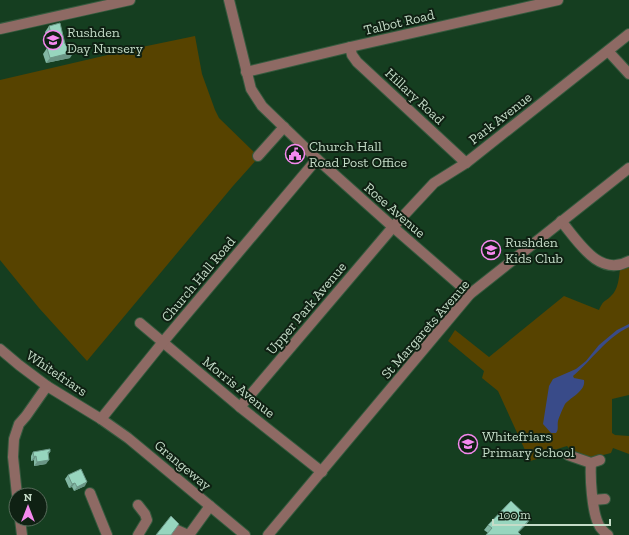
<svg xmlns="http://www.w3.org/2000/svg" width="629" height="535" viewBox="0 0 629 535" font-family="'Zilla Slab',serif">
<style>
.green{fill:#574300}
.water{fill:#394b89}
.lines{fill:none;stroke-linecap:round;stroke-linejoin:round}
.minor-casing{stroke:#355a3e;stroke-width:12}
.minor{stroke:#8e6a64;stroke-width:10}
.wall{fill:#82b7a3}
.shaded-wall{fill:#6a9585}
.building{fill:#97d5be;stroke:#6a9585}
.labels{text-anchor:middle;stroke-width:4;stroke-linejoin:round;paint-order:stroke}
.street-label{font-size:14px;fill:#c5dcc8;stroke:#0f2113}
.poi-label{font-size:14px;fill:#c5dcc8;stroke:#0f2113;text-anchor:start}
</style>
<rect width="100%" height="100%" fill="#153e20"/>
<!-- green -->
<g class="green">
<path d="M195 36 202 74 215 110 219 118 259 157 233 186 87 361 39 308 0 260V80L142 47Z"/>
<path d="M629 263V395L612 399V433L615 435 629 436V454L613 448 611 453C593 458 580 461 567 446L554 450 544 457 530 461 498 391 482 378 484 371 448 341 455 330 489 357 564 296 599 310C604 299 604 303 611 296 618 290 619 278 620 269Z"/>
</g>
<!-- water -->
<path class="water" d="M629 324V327C606 338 592 360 573 376L574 378 584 380C586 391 571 397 565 404 563 408 559 417 558 421 557 426 559 429 556 433H551L543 424 549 386 553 379 576 369 586 361 599 345 617 330Z"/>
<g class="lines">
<!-- minor casing -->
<g class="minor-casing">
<g id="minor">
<path d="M229 0 251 89 262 106 317 159 393 227 470 294"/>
<path d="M0 29 130 0"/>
<path d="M350 47 352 55 357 62 466 163"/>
<path d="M608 51 629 74"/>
<path d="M246 72 350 47 558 0"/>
<path d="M258 156 284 127"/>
<path d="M561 221C578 241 599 278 629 261"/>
<path d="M140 323 240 407 322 472"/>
<path d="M0 349 19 365 47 386 101 419 128 438 245 535"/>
<path d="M240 407 393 227 434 183 466 163 629 34"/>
<path d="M101 419 163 342 317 159"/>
<path d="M568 455 591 463 600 460"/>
<path d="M591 463C590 478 592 510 598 523 600 529 604 532 608 535"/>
<path d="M90 493 107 535"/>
<path d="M17 495 13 457 14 439 19 424 26 416 47 386"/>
<path d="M593 500 605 499"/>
<path d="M138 505 145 514 147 520 138 535"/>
<path d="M20 519 22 535"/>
<path d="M173 535 177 530 188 535"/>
<path d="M189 535 210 506"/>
<path d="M268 535 470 294 629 168"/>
</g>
</g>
<!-- minor -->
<use href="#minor" class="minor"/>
</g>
<!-- wall -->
<g class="wall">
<path d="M49 26 65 44 70 58 46 63 43 54 47 48H49L45 32Z"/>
<path d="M33 452H50L48 455 46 464 34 466V460L31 461V456Z"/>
<path d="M68 475 85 486 74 491 72 487 69 488 65 479Z"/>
<path d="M530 519 526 525 488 533 484 530 488 525Z"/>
</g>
<!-- shaded-wall -->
<g class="shaded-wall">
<path d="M74 52 70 58 46 63 50 58Z"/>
<path d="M36 456 34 460 31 461 34 457Z"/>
<path d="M49 460 46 464 34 466 37 462Z"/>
<path d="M87 482 85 486 74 491 77 487Z"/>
<path d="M75 483 72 487 69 488 72 484Z"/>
<path d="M530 519 526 525 516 535 518 532Z"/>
</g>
<!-- building -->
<g class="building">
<path d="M60 23 65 44 71 43 74 52 50 58 47 48 54 46 49 26Z"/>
<path d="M50 449V452H48L49 460 37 462 36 456 34 457 33 452Z"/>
<path d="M81 469 87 482 77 487 75 483 72 484 68 475Z"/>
<path d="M511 501 530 519 518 532 521 535H486L492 528 488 525Z"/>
<path d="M171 516 179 524 171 535H156Z"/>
</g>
<!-- icons -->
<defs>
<g id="school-ring" transform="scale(1)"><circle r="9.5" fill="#0f2113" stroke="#f589ee" stroke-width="1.5"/><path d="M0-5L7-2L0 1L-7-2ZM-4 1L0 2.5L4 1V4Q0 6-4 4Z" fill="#f589ee"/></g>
<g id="civic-ring" transform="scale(1)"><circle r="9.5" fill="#0f2113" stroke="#f589ee" stroke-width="1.5"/><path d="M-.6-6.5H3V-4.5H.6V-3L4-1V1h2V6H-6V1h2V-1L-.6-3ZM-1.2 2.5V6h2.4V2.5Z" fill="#f589ee"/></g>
</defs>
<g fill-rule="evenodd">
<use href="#school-ring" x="53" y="40"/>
<use href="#civic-ring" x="295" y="154"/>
<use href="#school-ring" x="491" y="250"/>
<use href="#school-ring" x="468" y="444"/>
</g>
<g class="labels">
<!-- street labels -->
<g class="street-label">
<text transform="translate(399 22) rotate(-13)" y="5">Talbot Road</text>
<text transform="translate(415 96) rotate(43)" y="5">Hillary Road</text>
<text transform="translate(500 118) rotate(-38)" y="5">Park Avenue</text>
<text transform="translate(395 210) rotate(41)" y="5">Rose Avenue</text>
<text transform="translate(198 279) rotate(-50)" y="5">Church Hall Road</text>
<text transform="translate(306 308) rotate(-50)" y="5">Upper Park Avenue</text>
<text transform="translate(425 329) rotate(-49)" y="5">St Margarets Avenue</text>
<text transform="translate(57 373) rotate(34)" y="5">Whitefriars</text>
<text transform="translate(239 387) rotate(39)" y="5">Morris Avenue</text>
<text transform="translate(183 465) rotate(40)" y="5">Grangeway</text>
</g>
<!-- poi labels -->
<g class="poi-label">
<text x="67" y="37">Rushden<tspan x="67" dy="16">Day Nursery</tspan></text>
<text x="309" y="151">Church Hall<tspan x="309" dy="16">Road Post Office</tspan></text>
<text x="505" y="247">Rushden<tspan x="505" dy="16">Kids Club</tspan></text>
<text x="482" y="441">Whitefriars<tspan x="482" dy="16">Primary School</tspan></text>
</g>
</g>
<!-- north arrow -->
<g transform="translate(28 507)"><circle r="19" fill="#0f2113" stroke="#586c5b"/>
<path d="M0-3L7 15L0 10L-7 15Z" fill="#f589ee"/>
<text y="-6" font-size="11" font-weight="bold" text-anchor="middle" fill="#c5dcc8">N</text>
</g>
<!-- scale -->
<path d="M493 519v6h117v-6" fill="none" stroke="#c5dcc8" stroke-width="2"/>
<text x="499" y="519" font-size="12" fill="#c5dcc8" stroke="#0f2113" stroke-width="3" paint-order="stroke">100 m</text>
</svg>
